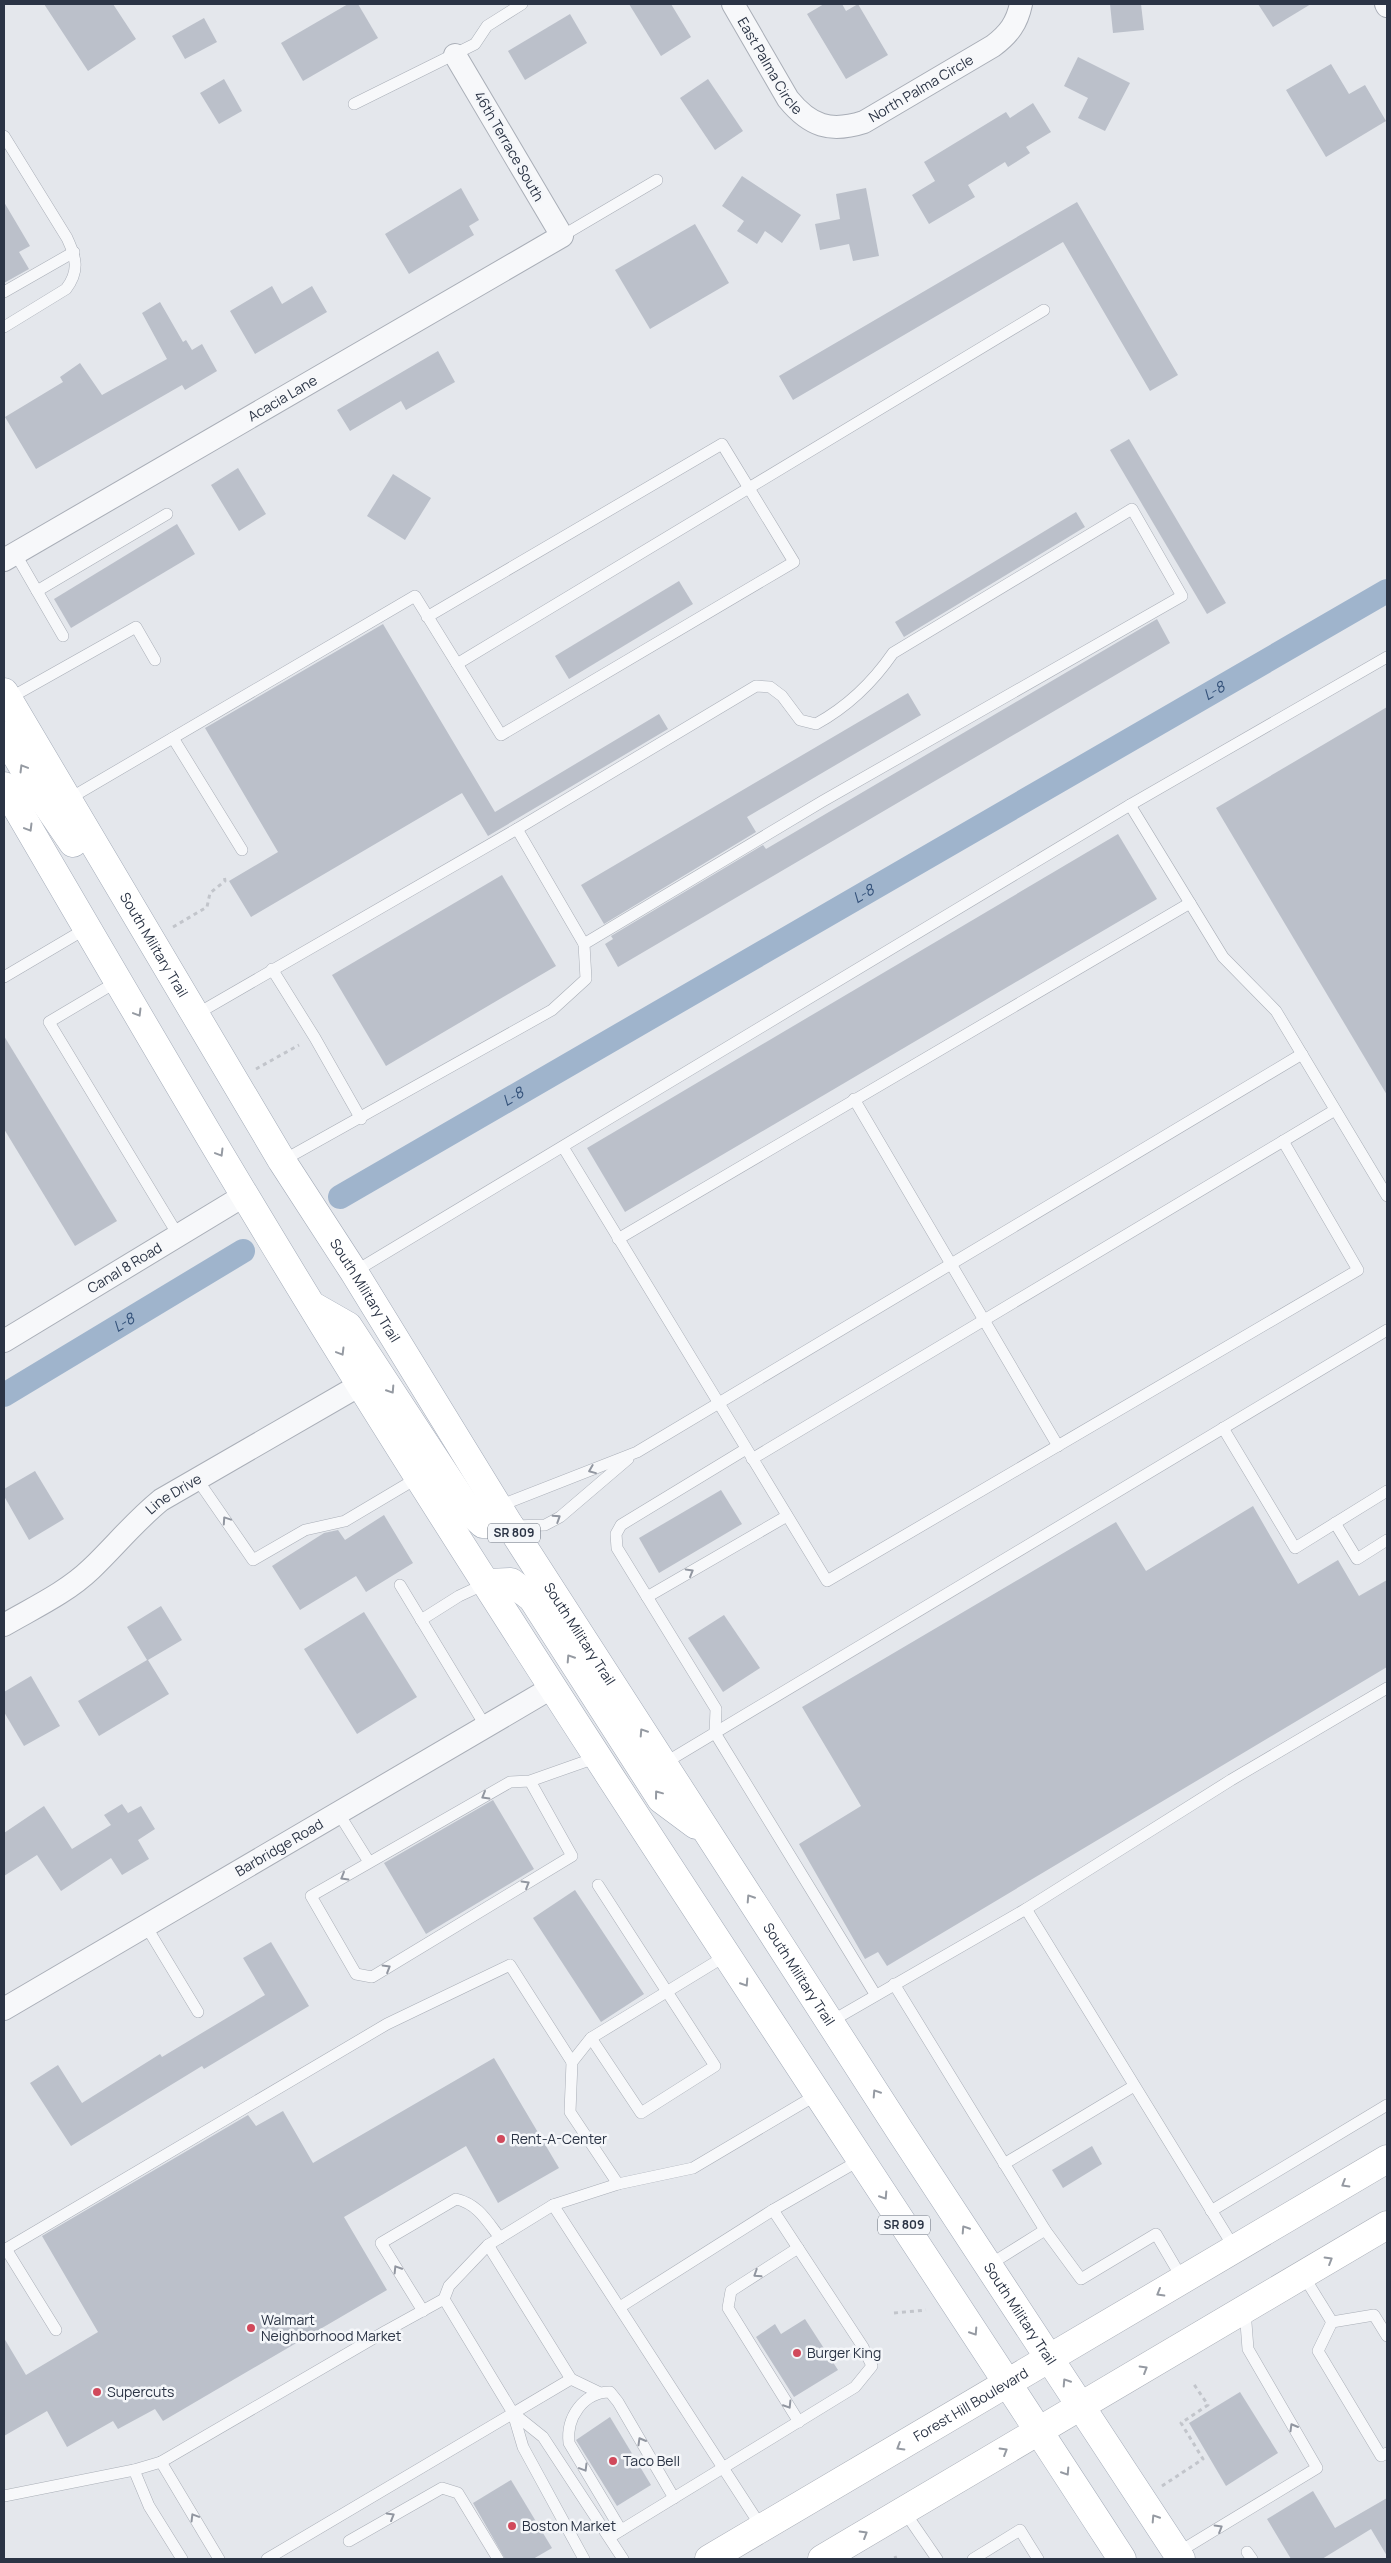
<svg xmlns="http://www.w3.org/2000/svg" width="1391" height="2563" viewBox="0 0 1391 2563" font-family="Manrope,sans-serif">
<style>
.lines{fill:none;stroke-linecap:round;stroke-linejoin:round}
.canal{stroke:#9fb4cc;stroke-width:24}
.building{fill:#bbc0ca}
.service-casing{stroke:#a9aeb7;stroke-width:12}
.minor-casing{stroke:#a9aeb7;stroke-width:24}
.secondary-casing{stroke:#a9aeb7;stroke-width:29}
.primary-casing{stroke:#a3abb8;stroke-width:29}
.path{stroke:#c2c5cb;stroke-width:3;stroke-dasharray:4 4;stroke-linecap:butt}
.service{stroke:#f7f8fa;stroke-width:11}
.minor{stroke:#f7f8fa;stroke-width:22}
.secondary{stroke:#fff;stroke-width:28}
.primary{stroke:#fff;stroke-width:28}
.oneway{stroke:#959aa2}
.oneway2{stroke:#9196a0}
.poi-dot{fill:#d1495b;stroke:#f4f6f9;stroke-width:2}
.labels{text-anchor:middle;stroke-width:5;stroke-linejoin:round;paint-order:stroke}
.shield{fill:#f4f6f9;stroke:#676e7b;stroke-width:1}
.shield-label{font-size:12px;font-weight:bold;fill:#2b3445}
.street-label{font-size:14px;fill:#2b3445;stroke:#f4f6f9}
.poi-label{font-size:14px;fill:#2b3445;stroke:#f4f6f9;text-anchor:start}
.water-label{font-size:15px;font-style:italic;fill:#34527a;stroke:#f4f6f9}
</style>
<rect width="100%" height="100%" fill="#e4e7ec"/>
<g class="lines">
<!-- canal -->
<g class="canal">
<path id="s1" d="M340 1197 1387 591"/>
<path id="s2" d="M4 1395 243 1251"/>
</g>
</g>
<!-- building -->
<g class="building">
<path d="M44 4H113L136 39 88 71Z"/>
<path d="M348 4H358L378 38 303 81 281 43Z"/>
<path d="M629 4H671L691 37 661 56Z"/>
<path d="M824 4H842L846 11 858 4 888 55 846 79 807 14Z"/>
<path d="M1110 4H1141L1144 30 1113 33Z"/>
<path d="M1258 4H1311L1273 27Z"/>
<path d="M570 14 587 43 525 80 508 51Z"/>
<path d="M204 18 217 42 185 59 172 36Z"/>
<path d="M1078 57 1130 83 1105 131 1078 118 1088 98 1064 86Z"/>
<path d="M1331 64 1349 94 1365 85 1386 121 1326 157 1286 90Z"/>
<path d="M224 79 242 111 219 124 200 93Z"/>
<path d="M708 79 743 131 715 150 680 98Z"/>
<path d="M1033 103 1051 132 1026 147 1030 153 1008 167 1005 162 968 185 975 197 929 224 912 195 935 181 924 162 1006 112 1010 118Z"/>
<path d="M742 176 801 215 782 243 765 231 757 244 737 231 744 221 722 206Z"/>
<path d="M461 188 479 220 469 226 474 235 409 274 385 234Z"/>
<path d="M866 188 879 256 853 261 849 244 820 250 815 224 840 219 836 194Z"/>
<path d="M4 202 30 246 19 252 29 269 4 283Z"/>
<path d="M1077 202 1178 375 1150 391 1063 242 793 400 779 376Z"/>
<path d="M695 224 729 283 650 329 615 270Z"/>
<path d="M272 286 282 304 312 286 327 312 255 354 230 311Z"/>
<path d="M160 302 183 342 186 340 192 350 202 344 217 371 185 390 182 385 36 469 5 417 63 382 60 377 80 363 102 395 167 359 142 313Z"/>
<path d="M438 351 455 382 406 410 401 401 350 431 337 410Z"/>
<path d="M1129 439 1226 603 1207 614 1110 450Z"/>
<path d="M238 468 266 514 239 531 211 485Z"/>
<path d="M393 474 431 498 405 540 367 516Z"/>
<path d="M1076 512 1085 527 904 637 895 622Z"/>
<path d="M177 524 195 554 71 628 54 599Z"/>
<path d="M679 581 693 604 569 679 555 656Z"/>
<path d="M1157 619 1170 643 618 967 605 944 613 939 611 936 763 845 766 849Z"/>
<path d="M383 624 495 812 659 714 668 729 488 836 462 793 251 917 229 881 278 852 205 728Z"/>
<path d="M908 693 921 715 747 817 756 832 604 924 581 885Z"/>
<path d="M1387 707V1095L1216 808Z"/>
<path d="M1118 834 1157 899 625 1212 587 1148Z"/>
<path d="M502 875 556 966 386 1066 332 975Z"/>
<path d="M4 1036 117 1221 75 1246 4 1129Z"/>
<path d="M35 1471 64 1519 29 1540 4 1496V1489Z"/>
<path d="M721 1490 742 1524 659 1573 639 1538Z"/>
<path d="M1253 1506 1298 1584 1338 1560 1359 1596 1387 1580V1667L887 1966 878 1952 865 1959 799 1844 861 1806 802 1707 1116 1522 1146 1571Z"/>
<path d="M384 1515 413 1563 366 1592 356 1576 300 1610 272 1566 324 1533 338 1530 345 1540Z"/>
<path d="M161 1606 182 1640 148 1660 169 1694 99 1736 78 1701 147 1660 127 1627Z"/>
<path d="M364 1612 417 1697 357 1734 304 1649Z"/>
<path d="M724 1615 760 1668 723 1692 688 1638Z"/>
<path d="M31 1676 60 1726 24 1746 4 1712V1692Z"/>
<path d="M493 1800 534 1869 426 1934 384 1863Z"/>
<path d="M122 1804 128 1813 141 1806 155 1829 138 1840 149 1859 122 1875 111 1858 61 1891 37 1855 4 1876V1833L44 1806 72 1849 111 1825 104 1815Z"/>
<path d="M575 1890 644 1994 601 2022 533 1918Z"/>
<path d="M271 1942 309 2006 204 2069 202 2066 71 2146 30 2083 58 2065 82 2103 160 2054 162 2057 265 1995 243 1958Z"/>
<path d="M494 2058 559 2168 498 2203 466 2146 344 2217 387 2290 163 2421 155 2409 118 2429 113 2421 67 2447 47 2411 4 2436V2338L26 2375 98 2332 42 2236 248 2115 256 2126 283 2111 313 2163Z"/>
<path d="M1092 2146 1102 2164 1063 2188 1052 2170Z"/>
<path d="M805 2319 838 2370 794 2397 756 2337 775 2324 781 2334Z"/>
<path d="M1240 2392 1278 2453 1226 2486 1189 2423Z"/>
<path d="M610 2417 651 2485 617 2506 576 2440Z"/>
<path d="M511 2480 552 2548 533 2559H505L473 2503Z"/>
<path d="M1313 2491 1335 2528 1387 2498V2556L1371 2529 1322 2559H1291L1267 2519Z"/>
</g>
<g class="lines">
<!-- service casing -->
<g class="service-casing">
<g id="service">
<path d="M354 104 475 44 487 26 522 4"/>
<path d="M4 136 67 238C76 257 80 271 66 289L4 327"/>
<path d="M562 236 657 180"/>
<path d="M4 292 74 252"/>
<path d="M15 553 63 636"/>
<path d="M37 591 167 514"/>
<path d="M457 664 1044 310"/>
<path d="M8 699 136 627 155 660"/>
<path d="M173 738 242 850"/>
<path d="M67 800 415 596 501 735 794 562 722 444 427 617"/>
<path d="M1130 805 1223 957 1276 1011 1387 1196"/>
<path d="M517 829 584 944"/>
<path d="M272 969 315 1038 361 1119"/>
<path d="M4 977 87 928"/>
<path d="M118 981 49 1022 178 1235"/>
<path d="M195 1015 517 829 756 686 770 687 782 696 800 720 816 724C847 707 873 682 893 653L1132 509 1182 596 823 801 584 944 586 979 552 1010 282 1161"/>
<path d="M854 1099 1058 1446"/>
<path d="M563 1147 827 1581 1358 1270 1283 1141"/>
<path d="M618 1239 1190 903"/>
<path d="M354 1272 1130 805 1387 657"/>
<path d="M1223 1428 1295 1548 1387 1491"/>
<path d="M746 1449 621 1525 616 1534 617 1548 716 1709 715 1733 875 1994"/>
<path d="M752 1459 1335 1110"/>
<path d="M197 1479 253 1560 305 1530 345 1521 419 1477"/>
<path d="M499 1506 637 1452 1302 1054"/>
<path d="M1335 1523 1357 1559 1387 1540"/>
<path d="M512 1526 545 1525 560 1517 628 1459"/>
<path d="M400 1585 486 1727"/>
<path d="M647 1597 787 1516"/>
<path d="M421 1620 459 1596 487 1583"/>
<path d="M663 1764 1387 1330"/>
<path d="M530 1781 572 1856 372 1977 356 1974 311 1896 510 1782 530 1781 598 1757"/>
<path d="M339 1814 369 1862"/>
<path d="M1026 1909 1235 2249"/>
<path d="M146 1926 198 2012"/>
<path d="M894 1984 1045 2230 1081 2279 1156 2234 1183 2280"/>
<path d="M830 2022 1026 1909 1231 1780 1387 1688"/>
<path d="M591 2038 641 2113 715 2066 598 1885"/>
<path d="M1004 2164 1134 2086"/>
<path d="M618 2184 570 2112 572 2062 591 2038 727 1955"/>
<path d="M553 2205 762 2528"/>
<path d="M1211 2211 1387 2105"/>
<path d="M488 2245 571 2379 598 2392"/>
<path d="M798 2248 731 2291 728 2308 799 2422"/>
<path d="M6 2249 387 2024 510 1965 572 2062"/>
<path d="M4 2251 6 2249 56 2330"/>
<path d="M989 2265 1045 2230"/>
<path d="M1303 2275 1332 2322"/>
<path d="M444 2299 513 2413 523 2447 584 2559"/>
<path d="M620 2307 773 2210 860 2160"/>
<path d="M423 2311 381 2243 456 2199C478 2204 487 2221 500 2238"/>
<path d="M1332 2322 1318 2351 1381 2456 1387 2453"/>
<path d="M1332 2322 1374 2315 1387 2336"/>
<path d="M513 2413 543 2437 623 2559"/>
<path d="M161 2462 219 2559"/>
<path d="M134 2470 149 2506 182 2559"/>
<path d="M4 2496 134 2470 161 2462 386 2331 444 2299 449 2286 488 2245 553 2205 618 2184 693 2168 818 2094"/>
<path d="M904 2511 937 2559"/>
<path d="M621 2530 569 2443C566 2418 583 2392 610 2392L618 2402 674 2498"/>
<path d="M610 2537 855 2387 872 2366 863 2347 773 2210"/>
<path d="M349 2541 442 2488 458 2493 498 2559"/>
<path d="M1247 2552 1252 2559"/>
<path d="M1177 2553 1317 2468 1248 2349 1245 2310"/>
<path d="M267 2559 571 2379"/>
<path d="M973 2559 1020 2530 1038 2559"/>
</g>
</g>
<!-- minor casing -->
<g class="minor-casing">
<g id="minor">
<path id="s3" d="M733 4 788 99C810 126 830 133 864 122L993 46C1009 34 1017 23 1021 4"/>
<path d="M1386 4 1387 6"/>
<path id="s4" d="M4 560 562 236 455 55"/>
<path id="s5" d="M4 1341 245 1195"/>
<path id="s6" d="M4 1625C33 1608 66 1593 91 1569 116 1545 134 1522 161 1500L360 1385"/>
<path id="s7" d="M4 2009 553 1687"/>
</g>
</g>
<!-- secondary casing -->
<g class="secondary-casing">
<g id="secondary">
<path id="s8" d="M709 2559 1387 2159"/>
<path d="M822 2559 1387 2225"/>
</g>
</g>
<!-- primary casing -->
<g class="primary-casing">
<g id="primary">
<path id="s9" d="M4 692 282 1161 354 1272 510 1526 900 2131 1181 2559"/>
<path d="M4 735 36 789 73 843"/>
<path d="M4 786C121 986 237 1187 360 1384 607 1780 868 2167 1122 2559"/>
<path d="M313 1306 348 1326 469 1511 483 1524 510 1526"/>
<path d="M487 1583 511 1582 532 1598 661 1799 696 1825"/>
</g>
</g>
<!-- path -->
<g class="path">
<path d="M173 927 207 907 210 893 225 881 224 875"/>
<path d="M256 1069 299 1045"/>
<path d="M894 2313 926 2310"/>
<path d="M1162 2486 1203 2459 1181 2423 1208 2405 1193 2383"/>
<path d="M895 2556 896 2559"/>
</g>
<!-- service -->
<use href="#service" class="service"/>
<!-- minor -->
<use href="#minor" class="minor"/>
<!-- secondary -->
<use href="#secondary" class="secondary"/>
<!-- primary -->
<use href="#primary" class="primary"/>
</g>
<!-- one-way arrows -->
<defs><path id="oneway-chevron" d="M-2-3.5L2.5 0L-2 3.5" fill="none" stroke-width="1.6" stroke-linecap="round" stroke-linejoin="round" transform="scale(1.25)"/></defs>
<g class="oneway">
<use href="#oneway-chevron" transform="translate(23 768) rotate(-121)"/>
<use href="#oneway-chevron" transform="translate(29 828) rotate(59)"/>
<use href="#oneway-chevron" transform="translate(138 1013) rotate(59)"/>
<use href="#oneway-chevron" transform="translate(220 1153) rotate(59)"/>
<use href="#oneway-chevron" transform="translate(341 1352) rotate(59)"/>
<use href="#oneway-chevron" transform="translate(391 1390) rotate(57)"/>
<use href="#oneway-chevron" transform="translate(570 1658) rotate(-123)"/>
<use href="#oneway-chevron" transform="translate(643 1732) rotate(-123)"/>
<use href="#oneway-chevron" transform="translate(658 1794) rotate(-127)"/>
<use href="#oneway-chevron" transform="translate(750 1898) rotate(-123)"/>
<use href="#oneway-chevron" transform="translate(745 1983) rotate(57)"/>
<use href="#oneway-chevron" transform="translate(876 2093) rotate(-123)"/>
<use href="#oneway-chevron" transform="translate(1345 2184) rotate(149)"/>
<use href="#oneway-chevron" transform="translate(884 2196) rotate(57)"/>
<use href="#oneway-chevron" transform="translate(965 2229) rotate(-123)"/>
<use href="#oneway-chevron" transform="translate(1329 2260) rotate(-31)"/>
<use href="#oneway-chevron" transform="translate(1160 2293) rotate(150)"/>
<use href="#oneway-chevron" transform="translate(974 2332) rotate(57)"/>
<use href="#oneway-chevron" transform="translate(1144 2369) rotate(-31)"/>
<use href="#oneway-chevron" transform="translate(1066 2382) rotate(-123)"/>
<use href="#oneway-chevron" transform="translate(900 2447) rotate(149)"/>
<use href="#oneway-chevron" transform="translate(1004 2451) rotate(-31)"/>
<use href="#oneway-chevron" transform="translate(1066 2472) rotate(57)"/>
<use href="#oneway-chevron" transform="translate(1155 2518) rotate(-123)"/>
<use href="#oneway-chevron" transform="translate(864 2534) rotate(-31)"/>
</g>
<g class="oneway2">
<use href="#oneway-chevron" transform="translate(592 1470) rotate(158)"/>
<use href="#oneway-chevron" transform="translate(557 1518) rotate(-33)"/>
<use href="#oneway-chevron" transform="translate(226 1520) rotate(-124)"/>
<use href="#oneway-chevron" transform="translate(690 1572) rotate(-30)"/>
<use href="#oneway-chevron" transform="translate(485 1796) rotate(150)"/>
<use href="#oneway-chevron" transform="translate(344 1877) rotate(150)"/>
<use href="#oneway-chevron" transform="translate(526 1884) rotate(-31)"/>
<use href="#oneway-chevron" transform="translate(387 1968) rotate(-31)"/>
<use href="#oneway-chevron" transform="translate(397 2269) rotate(-122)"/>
<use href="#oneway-chevron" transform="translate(757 2274) rotate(147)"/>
<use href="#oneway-chevron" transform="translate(788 2405) rotate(58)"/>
<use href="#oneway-chevron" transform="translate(1293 2427) rotate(-120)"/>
<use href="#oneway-chevron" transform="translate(641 2441) rotate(-120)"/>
<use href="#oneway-chevron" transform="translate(584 2468) rotate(59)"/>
<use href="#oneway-chevron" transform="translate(391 2516) rotate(-30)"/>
<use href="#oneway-chevron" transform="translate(194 2517) rotate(-121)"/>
<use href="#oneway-chevron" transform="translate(1219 2528) rotate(-31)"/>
</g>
<!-- markers -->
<g class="poi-dot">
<circle cx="501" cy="2139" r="5"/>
<circle cx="251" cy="2328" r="5"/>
<circle cx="797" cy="2353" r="5"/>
<circle cx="97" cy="2392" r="5"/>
<circle cx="613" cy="2461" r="5"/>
<circle cx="512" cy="2526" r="5"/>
</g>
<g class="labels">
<!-- shield labels -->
<g class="shield">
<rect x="488" y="1523.5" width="52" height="19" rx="4"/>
<rect x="878" y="2215.5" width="52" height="19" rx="4"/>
</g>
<g class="shield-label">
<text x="514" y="1537">SR 809</text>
<text x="904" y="2229">SR 809</text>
</g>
<!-- street labels -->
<g class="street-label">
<text dy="5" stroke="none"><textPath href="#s3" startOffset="72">East Palma Circle</textPath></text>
<text dy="5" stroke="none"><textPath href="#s3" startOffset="262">North Palma Circle</textPath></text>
<text transform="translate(509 146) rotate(60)" y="5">46th Terrace South</text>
<text dy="5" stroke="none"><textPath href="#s4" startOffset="322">Acacia Lane</textPath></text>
<text dy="5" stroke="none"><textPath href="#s9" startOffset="294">South Military Trail</textPath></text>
<text dy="5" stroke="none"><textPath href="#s5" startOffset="141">Canal 8 Road</textPath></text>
<text dy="5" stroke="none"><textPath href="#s9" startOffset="699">South Military Trail</textPath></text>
<text dy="5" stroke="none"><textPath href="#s6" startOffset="216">Line Drive</textPath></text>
<text dy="5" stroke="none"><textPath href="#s9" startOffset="1104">South Military Trail</textPath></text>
<text dy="5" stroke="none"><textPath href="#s7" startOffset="319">Barbridge Road</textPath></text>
<text dy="5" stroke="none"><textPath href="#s9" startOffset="1509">South Military Trail</textPath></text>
<text dy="5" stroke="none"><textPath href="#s9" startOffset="1914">South Military Trail</textPath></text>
<text dy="5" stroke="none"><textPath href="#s8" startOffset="304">Forest Hill Boulevard</textPath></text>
</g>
<!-- poi labels -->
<g class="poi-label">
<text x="511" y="2144">Rent-A-Center</text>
<text x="261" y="2325">Walmart<tspan x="261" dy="16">Neighborhood Market</tspan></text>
<text x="807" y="2358">Burger King</text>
<text x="107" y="2397">Supercuts</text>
<text x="623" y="2466">Taco Bell</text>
<text x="522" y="2531">Boston Market</text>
</g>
<!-- water labels -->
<g class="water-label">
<text dy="5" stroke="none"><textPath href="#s1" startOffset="1010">L-8</textPath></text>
<text dy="5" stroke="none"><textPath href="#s1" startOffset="605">L-8</textPath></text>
<text dy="5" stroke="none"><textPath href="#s1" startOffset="200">L-8</textPath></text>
<text dy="5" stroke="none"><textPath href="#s2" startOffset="140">L-8</textPath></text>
</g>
</g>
<!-- border -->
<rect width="1391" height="2563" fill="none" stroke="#2b3445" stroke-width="10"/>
</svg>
